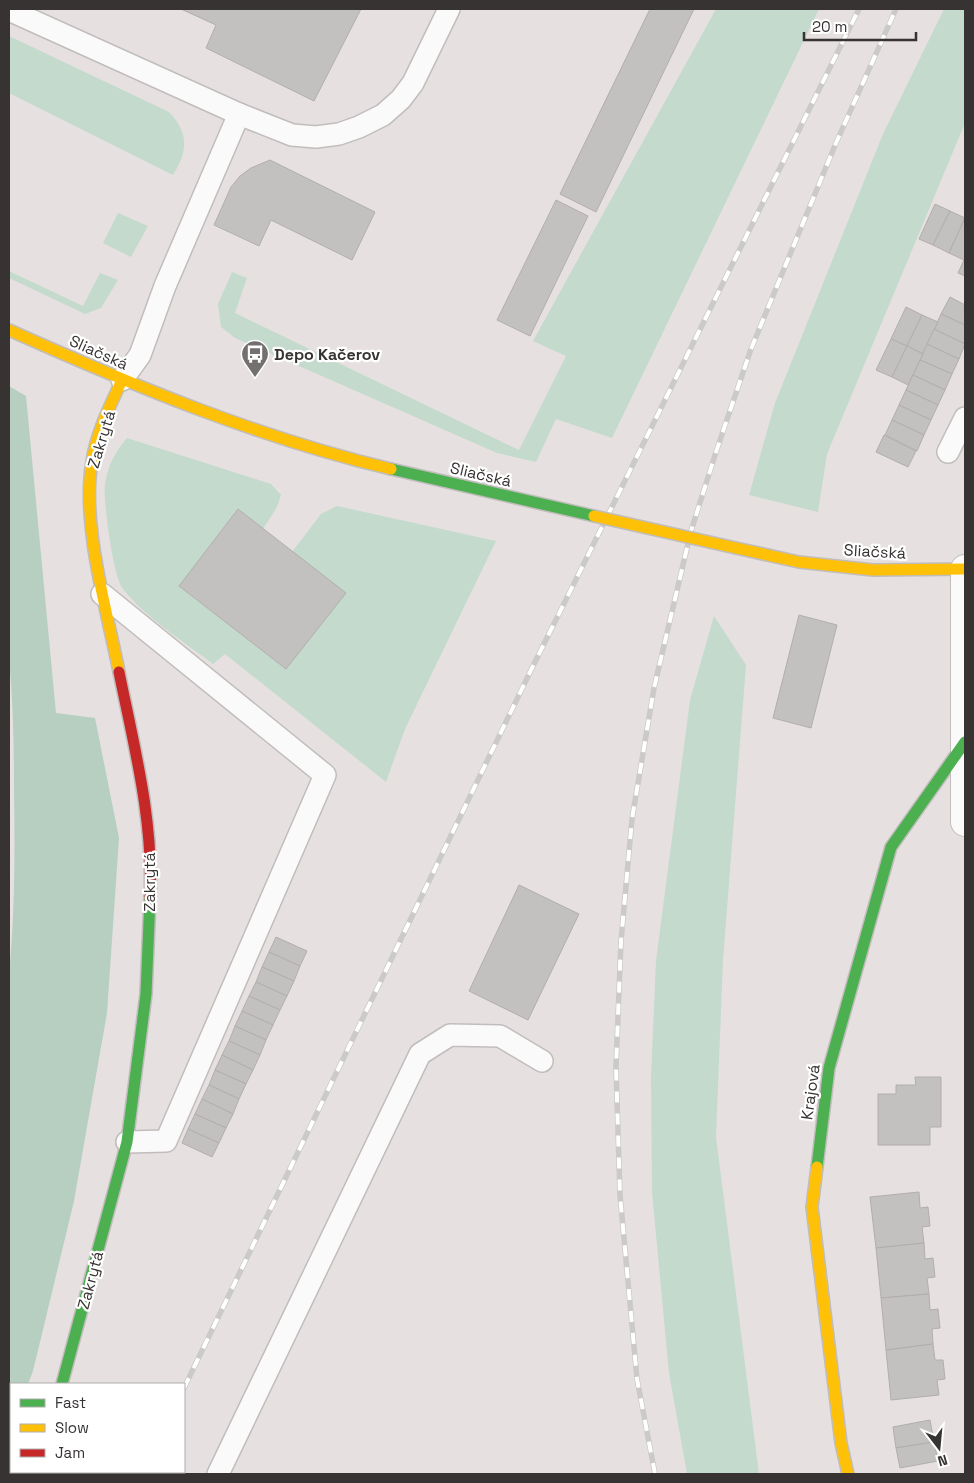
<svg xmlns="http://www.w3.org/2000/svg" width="974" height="1483" viewBox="0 0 974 1483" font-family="'Space Grotesk',sans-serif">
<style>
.green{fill:#c3dacd}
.forest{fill:#b6cfc1}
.building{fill:#c3c0c0;stroke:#b2aeae}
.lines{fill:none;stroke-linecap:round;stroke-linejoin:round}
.lane-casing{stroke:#c1bdbc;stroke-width:24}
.street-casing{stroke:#c1bdbc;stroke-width:30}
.fast-casing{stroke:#c1bdbc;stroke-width:14}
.slow-casing{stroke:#c1bdbc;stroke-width:14}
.jam-casing{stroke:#c1bdbc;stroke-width:14}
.lane{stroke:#fbfafa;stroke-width:21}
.street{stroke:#fbfafa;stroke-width:28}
.fast{stroke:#4caf50;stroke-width:11}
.slow{stroke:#ffc107;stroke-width:11}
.jam{stroke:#c62828;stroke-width:11}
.rail-casing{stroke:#cbc9c9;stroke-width:5.5}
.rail{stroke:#fff;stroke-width:4;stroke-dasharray:11;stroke-linecap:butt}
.slow-bridge-casing{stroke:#c1bdbc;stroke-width:14;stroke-linecap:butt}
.slow-bridge{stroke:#ffc107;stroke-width:11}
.labels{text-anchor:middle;stroke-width:4.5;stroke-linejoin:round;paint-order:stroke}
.street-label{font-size:16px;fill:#363332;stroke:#fff}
.poi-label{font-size:16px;font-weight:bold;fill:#363332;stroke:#fff;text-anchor:start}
</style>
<rect width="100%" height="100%" fill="#e6e1e0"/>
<!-- green -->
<g class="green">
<path d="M716 9H819L612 438 556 419 536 462 497 453 235 338 221 327 218 304 232 272 247 278 235 313 519 450 566 356 533 341Z"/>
<path d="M944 9H965V123L827 454 818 512 749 495 775 403 883 134Z"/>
<path d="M9 36 169 112C189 133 188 151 173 175L9 93Z"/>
<path d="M118 213 148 226 131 257 103 243Z"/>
<path d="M9 271 83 306 100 273 118 280 101 308 85 314 9 278Z"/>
<path d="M127 438 271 484 281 495 277 507 263 529 238 509 179 586 286 669 345 593 292 552 321 514 337 506 496 541 405 729 386 782 225 654 213 664C184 642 145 617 123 589 113 577 103 501 105 484 108 465 115 452 127 438Z"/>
<path d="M714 616 746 665 723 960 716 1137 759 1474H687L669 1373 652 1192 651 1077 656 961 690 700Z"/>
</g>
<!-- forest -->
<path class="forest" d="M9 386 26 396 56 713 95 718 119 838 107 1013 74 1201 33 1371 28 1384H11V1427L9 1433V974C15 912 15 850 14 787 14 744 13 701 9 658Z"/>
<!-- building -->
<g class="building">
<path d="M181 9H361L314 101 206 48 216 25Z"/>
<path d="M650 9H694L596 212 560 194Z"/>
<path d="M270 160 375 212 352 260 271 220 259 246 214 225 231 187 240 176 251 168Z"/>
<path d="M556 200 588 216 530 336 497 320Z"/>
<path d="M935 204 950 211 933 245 919 239Z"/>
<path d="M950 211 965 218 949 253 933 245Z"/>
<path d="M965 218V258L964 260 949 253Z"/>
<path d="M965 258V276L958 273Z"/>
<path d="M950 297 965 305V325L941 314Z"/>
<path d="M906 307 922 315 907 346 891 339Z"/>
<path d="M941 314 965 325V344L934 329Z"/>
<path d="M922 315 938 322 923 354 907 346Z"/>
<path d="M934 329 965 344 959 359 927 344Z"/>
<path d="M891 339 907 346 892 377 876 370Z"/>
<path d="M927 344 959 359 952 374 920 360Z"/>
<path d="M907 346 923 354 908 385 892 377Z"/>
<path d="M920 360 952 374 945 390 913 375Z"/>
<path d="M913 375 945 390 938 405 906 390Z"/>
<path d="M906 390 938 405 931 420 899 405Z"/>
<path d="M899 405 931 420 924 435 892 420Z"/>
<path d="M892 420 924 435 917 451 885 435Z"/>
<path d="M884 435 916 451 908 467 876 452Z"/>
<path d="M238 509 346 593 286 669 179 586Z"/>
<path d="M799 615 837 625 811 728 773 718Z"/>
<path d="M519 885 579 914 528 1020 469 991Z"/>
<path d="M276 937 307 951 300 966 269 952Z"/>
<path d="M269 952 300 966 294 981 262 967Z"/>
<path d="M262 967 294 981 287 996 256 982Z"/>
<path d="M256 982 287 996 280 1010 249 996Z"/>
<path d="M249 996 280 1010 273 1025 242 1011Z"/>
<path d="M242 1011 273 1025 266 1040 235 1026Z"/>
<path d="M235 1026 266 1040 260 1055 229 1041Z"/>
<path d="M229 1041 260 1055 253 1070 222 1055Z"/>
<path d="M222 1055 253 1070 246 1084 215 1070Z"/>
<path d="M215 1070 246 1084 239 1099 209 1085Z"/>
<path d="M915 1077H941V1127H930V1145H878V1094H896V1085H916Z"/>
<path d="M209 1085 239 1099 233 1114 202 1099Z"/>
<path d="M202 1099 233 1114 226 1128 195 1114Z"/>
<path d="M195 1114 226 1128 219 1143 188 1129Z"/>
<path d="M188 1129 219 1143 212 1157 182 1143Z"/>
<path d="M919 1192 920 1208 928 1207 930 1226 922 1227 924 1243 876 1248 870 1197Z"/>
<path d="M924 1243 925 1259 933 1258 935 1277 927 1278 929 1294 881 1298 876 1248Z"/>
<path d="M929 1294 930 1310 938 1309 940 1328 932 1329 933 1344 886 1350 881 1298Z"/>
<path d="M933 1344 935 1360H943L945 1379 937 1380 939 1395 891 1400 886 1350Z"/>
<path d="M930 1420 934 1442 896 1448 893 1427Z"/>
<path d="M934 1442 938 1461 900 1468 896 1448Z"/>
</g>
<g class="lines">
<!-- lane casing -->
<g class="lane-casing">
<g id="lane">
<path d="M9 10 239 114 292 135 316 137 339 134 359 127 383 115 401 99 413 83 449 9"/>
<path d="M122 380 140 355 165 286 239 114"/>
<path d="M948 452 965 418"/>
<path d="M102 594 325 775 166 1141 127 1142"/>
<path d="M218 1474 420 1054 450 1035 500 1036 542 1061"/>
</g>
</g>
<!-- street casing -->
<g class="street-casing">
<g id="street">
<path d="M965 569V822"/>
<path d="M30 1474 31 1472"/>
</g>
</g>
<!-- fast casing -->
<g class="fast-casing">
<g id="fast">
<path d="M391 469 594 516"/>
<path d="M817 1167 829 1068 891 847 965 742"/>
<path d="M62 1384 127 1142 146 994 150 898"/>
</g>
</g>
<!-- slow casing -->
<g class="slow-casing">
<g id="slow">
<path d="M9 330C132 385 259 438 391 469"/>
<path d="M736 548 799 562 873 570 965 569"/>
<path d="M119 672C107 610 81 523 92 462 96 433 110 406 122 380"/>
<path d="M817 1167 812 1207 841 1443 848 1474"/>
</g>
</g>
<!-- jam casing -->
<g class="jam-casing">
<path id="jam" d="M119 672C134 746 154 822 150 898"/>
</g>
<!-- lane -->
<use href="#lane" class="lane"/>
<!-- street -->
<use href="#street" class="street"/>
<!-- fast -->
<use href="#fast" class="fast"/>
<!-- slow -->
<use href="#slow" class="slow"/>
<!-- jam -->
<use href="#jam" class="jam"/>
<!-- rail casing -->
<g class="rail-casing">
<g id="rail">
<path d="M184 1388 533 666 859 9"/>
<path d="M142 1474 143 1472"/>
<path d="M655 1474 637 1379 620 1195 616 1067 621 941 632 819 654 688 691 531 716 452 751 349 836 143 896 9"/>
</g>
</g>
<!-- rail -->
<use href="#rail" class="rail"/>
<!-- slow-bridge casing -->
<g class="slow-bridge-casing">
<path id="slow-bridge" d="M594 516 736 548"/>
</g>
<!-- slow-bridge -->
<use href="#slow-bridge" class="slow-bridge"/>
</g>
<!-- icons -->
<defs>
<g id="bus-pin" transform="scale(1.4375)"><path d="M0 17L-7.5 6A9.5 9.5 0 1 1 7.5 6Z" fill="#74706f" stroke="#fff"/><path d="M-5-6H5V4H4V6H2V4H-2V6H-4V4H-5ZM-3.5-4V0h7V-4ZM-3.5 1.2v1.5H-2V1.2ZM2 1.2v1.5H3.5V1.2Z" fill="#fff"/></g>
</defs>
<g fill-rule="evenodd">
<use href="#bus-pin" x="255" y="354"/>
</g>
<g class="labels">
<!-- street labels -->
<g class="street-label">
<text transform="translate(99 352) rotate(24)" y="6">Sliačská</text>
<text transform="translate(101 439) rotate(-73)" y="6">Zakrytá</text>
<text transform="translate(481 474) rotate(13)" y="6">Sliačská</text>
<text transform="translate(875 551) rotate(3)" y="6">Sliačská</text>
<text transform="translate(149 882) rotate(-90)" y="6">Zakrytá</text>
<text transform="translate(810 1092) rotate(-82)" y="6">Krajová</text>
<text transform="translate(90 1280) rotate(-75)" y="6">Zakrytá</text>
</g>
<!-- poi labels -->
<g class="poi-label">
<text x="274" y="360">Depo Kačerov</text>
</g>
</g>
<!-- border -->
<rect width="974" height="1483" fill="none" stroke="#363332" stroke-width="20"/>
<!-- legend -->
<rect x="10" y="1383" width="175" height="90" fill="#ffffff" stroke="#afadad"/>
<rect x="20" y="1399" width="25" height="8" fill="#4caf50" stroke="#afadad"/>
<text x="55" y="1408" font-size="15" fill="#363332">Fast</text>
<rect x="20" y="1424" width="25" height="8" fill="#ffc107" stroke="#afadad"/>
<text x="55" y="1433" font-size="15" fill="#363332">Slow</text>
<rect x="20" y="1449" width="25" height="8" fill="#c62828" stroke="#afadad"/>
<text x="55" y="1458" font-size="15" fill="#363332">Jam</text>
<!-- north arrow -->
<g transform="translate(939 1448) rotate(164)" stroke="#ffffff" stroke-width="4" paint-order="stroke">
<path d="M0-4L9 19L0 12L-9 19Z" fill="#363332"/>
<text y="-8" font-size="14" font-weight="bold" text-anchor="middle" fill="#363332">N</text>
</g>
<!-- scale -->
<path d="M804 32v8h112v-8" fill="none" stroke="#363332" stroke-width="2.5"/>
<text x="812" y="32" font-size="15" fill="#363332" stroke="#ffffff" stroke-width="4" paint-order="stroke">20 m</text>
</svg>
